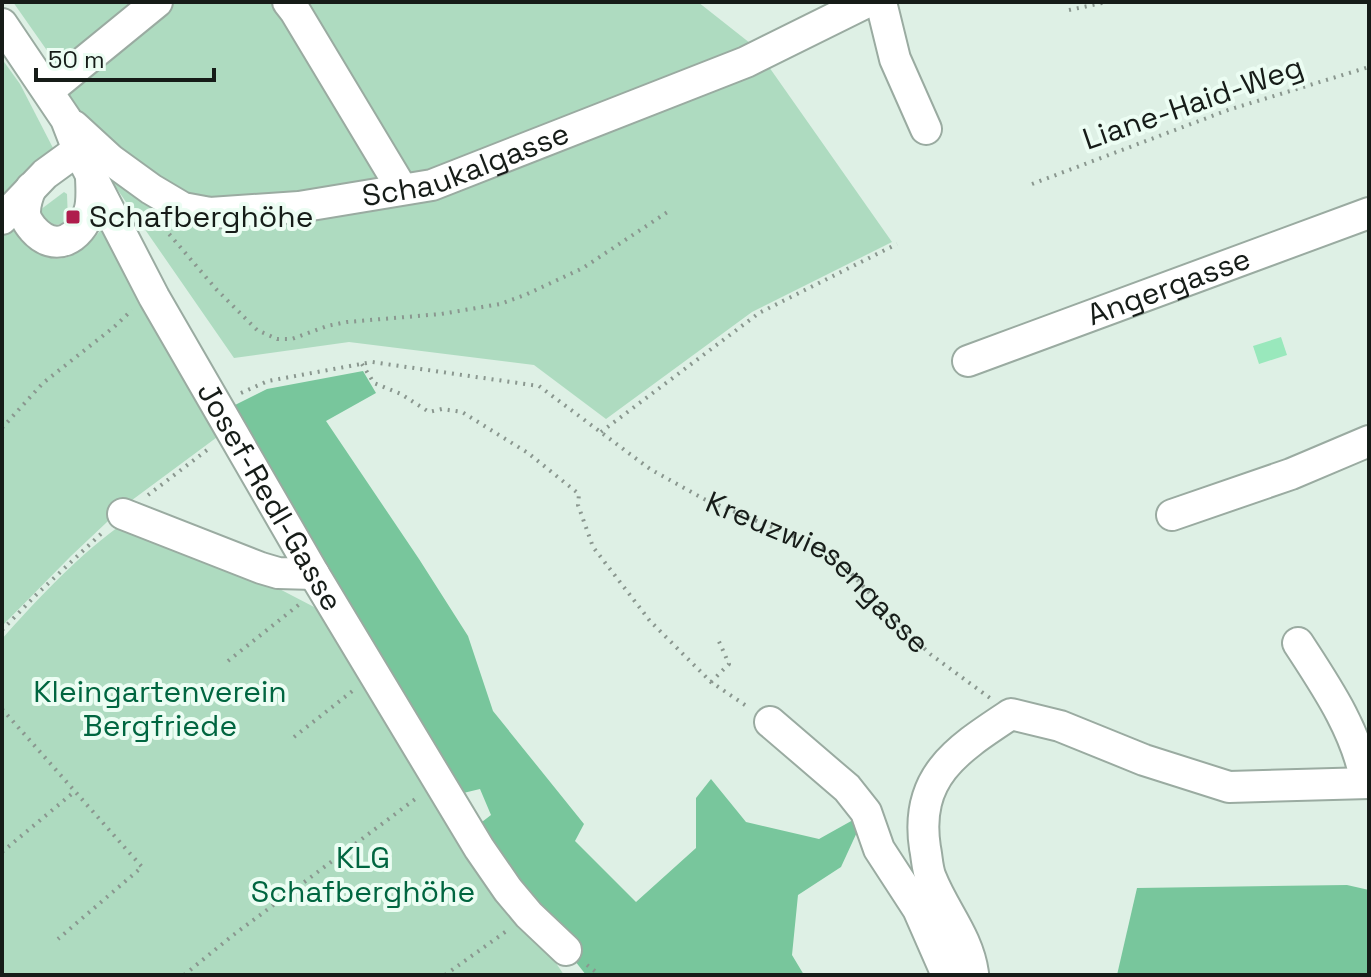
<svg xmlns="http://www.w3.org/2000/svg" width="1371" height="977" viewBox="0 0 1371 977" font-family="'Space Grotesk',sans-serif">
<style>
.green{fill:#aedbc0}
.forest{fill:#78c69c}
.water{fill:#99e8bc}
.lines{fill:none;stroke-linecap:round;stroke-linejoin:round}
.minor-casing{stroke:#9aaba1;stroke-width:34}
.path{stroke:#8a978f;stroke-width:4;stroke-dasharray:2 6;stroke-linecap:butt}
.minor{stroke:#fff;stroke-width:30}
.poi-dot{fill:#af1d4c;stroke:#ecfdf3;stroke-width:3}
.labels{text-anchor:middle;stroke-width:8;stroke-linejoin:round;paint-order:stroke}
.street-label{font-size:30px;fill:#161c18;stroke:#ecfdf3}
.poi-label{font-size:30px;fill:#161c18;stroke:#ecfdf3;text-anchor:start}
.park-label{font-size:30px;fill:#006640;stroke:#ecfdf3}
</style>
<rect width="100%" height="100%" fill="#def0e5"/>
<!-- green -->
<g class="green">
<path d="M13 2H698L755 47 892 242 752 312 606 419 534 365 349 342 234 358 99 163 65 90 60 69Z"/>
<path d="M2 59 20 84 53 148 2 204Z"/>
<path d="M64 192 67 194 68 222C55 228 44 224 40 210Z"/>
<path d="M8 224C38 263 66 274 100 231L107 230 224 432 124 506 71 556 2 626V231Z"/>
<path d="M125 522 266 582 316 608 393 724 462 849 508 916 546 948 564 975H2V639C38 598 81 553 125 522Z"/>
</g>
<!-- forest -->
<g class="forest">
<path d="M363 371 376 393 326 421 419 559 468 636 493 711 584 824 575 841 636 902 696 848V798L711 779 746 822 819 839 853 820 858 830 841 867 798 895 792 955 804 975H586L535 910 478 825 491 815 480 789 455 795 430 756 235 405 267 389Z"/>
<path d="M1347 885 1369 890V975H1117L1137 888Z"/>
</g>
<!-- water -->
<path class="water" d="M1281 337 1287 355 1259 364 1253 346Z"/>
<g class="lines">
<!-- minor casing -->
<g class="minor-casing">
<g id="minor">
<path d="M288 2 295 11 402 189"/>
<path d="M881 2 895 59 926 129"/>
<path id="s2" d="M2 24 66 119 78 150 154 297 314 574 479 848 508 890 529 915 566 950"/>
<path d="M48 91 157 2"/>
<path id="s3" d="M74 126 111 160 151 189 183 208 210 213 299 207 432 185 746 62 867 2"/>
<path d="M31 188C28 195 25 204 25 212 25 219 29 224 33 229 55 254 80 239 89 212 93 201 91 186 91 175"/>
<path d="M2 219 45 174 78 150"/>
<path id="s4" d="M968 361 1369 213"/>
<path d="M123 514 261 568 278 573 314 574"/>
<path d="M1172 515 1291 474 1369 441"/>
<path d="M1298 643C1326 686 1357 731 1366 783"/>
<path d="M770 722 847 788 866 812 879 849 918 909 947 975"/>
<path d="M970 975 973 973C968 937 944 911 931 878 927 869 927 857 925 848 914 776 958 749 1011 714L1060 726 1144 760 1229 787 1369 783"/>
</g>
</g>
<!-- path -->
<g class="path">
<path d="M1069 10 1107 2"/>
<path d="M1032 184 1228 110 1369 67"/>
<path d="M164 228 216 289 257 330 277 339H292L327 326 347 322 441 314 500 304 525 295 583 268 669 211"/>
<path d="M362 364 374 383 401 394 429 412 442 409 462 412 528 453 579 494 578 505 593 547 650 621 711 682 748 707"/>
<path id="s1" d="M241 393 268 381 372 362 539 386 650 469 704 499 827 550 836 557 886 611 930 654 990 698"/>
<path d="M2 428 43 383 114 327 132 310"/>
<path d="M601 432 759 313 897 244"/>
<path d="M148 495 211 447"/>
<path d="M2 630 36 595 104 531"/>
<path d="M228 661 301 603"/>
<path d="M711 682 729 664 717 637"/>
<path d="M2 709 142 867 58 939"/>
<path d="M294 737 355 689"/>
<path d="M2 852 74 792"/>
<path d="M587 965 600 975"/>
<path d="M184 975 232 936 418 797"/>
<path d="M445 975 508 930"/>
</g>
<!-- minor -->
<use href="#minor" class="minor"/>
</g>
<!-- markers -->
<rect class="poi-dot" x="65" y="209" width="16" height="16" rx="4"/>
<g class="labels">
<!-- street labels -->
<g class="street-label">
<text transform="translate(1193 103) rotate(-19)" y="10">Liane-Haid-Weg</text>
<text dy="10" stroke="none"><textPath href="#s3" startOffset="426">Schaukalgasse</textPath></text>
<text dy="10" stroke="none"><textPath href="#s4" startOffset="214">Angergasse</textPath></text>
<text dy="10" stroke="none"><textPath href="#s2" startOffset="544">Josef-Redl-Gasse</textPath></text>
<text dy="10" stroke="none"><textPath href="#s1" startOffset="642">Kreuzwiesengasse</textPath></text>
</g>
<!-- poi labels -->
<g class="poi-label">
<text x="89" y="227">Schafberghöhe</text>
</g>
<!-- park labels -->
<g class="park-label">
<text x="160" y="702">Kleingartenverein<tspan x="160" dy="34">Bergfriede</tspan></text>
<text x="363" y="868">KLG<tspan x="363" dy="34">Schafberghöhe</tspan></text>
</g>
</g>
<!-- border -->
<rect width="1371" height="977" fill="none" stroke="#161c18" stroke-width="8"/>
<!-- scale -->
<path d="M36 68v12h178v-12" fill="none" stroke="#161c18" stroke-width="4"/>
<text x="48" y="68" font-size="24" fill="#161c18" stroke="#ecfdf3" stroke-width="6" paint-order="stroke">50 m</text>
</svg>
